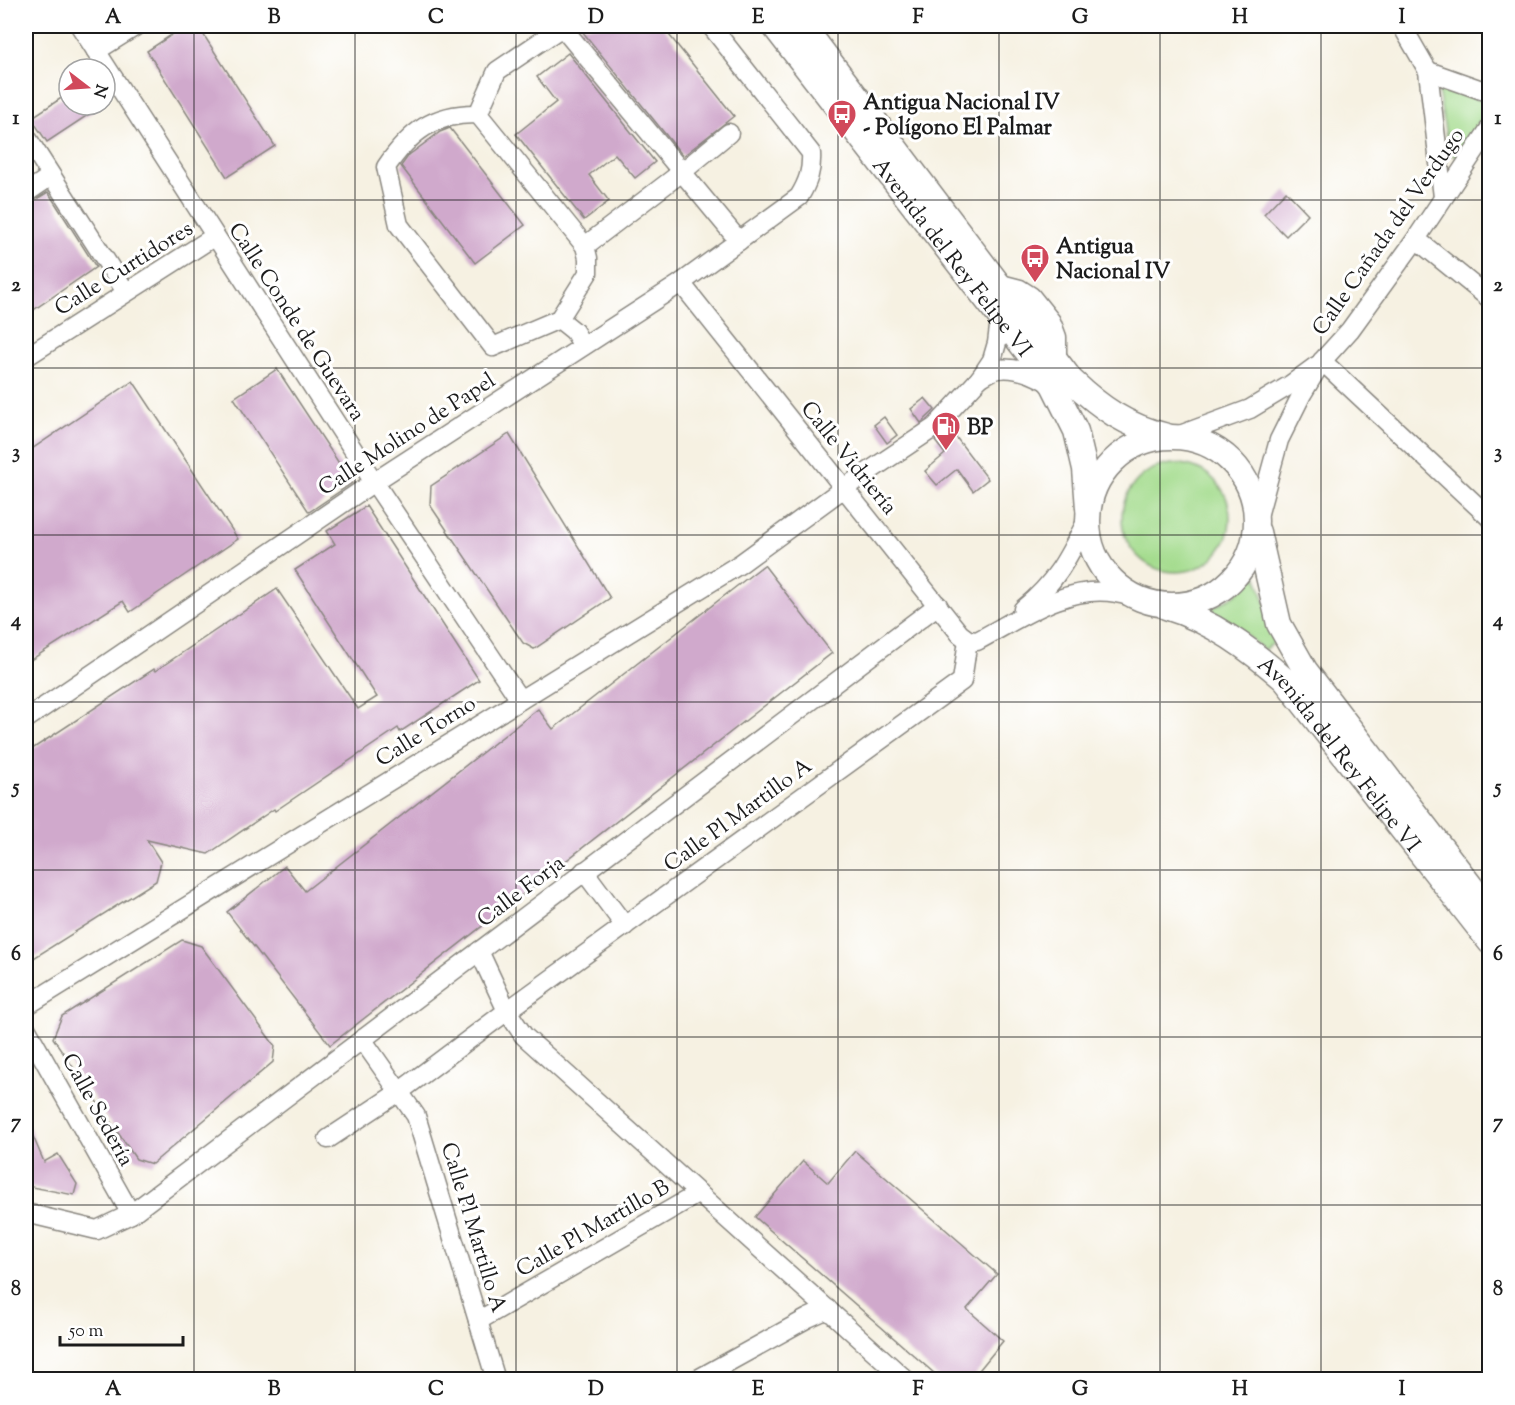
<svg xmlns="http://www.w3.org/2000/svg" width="1515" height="1405" viewBox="0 0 1515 1405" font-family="'Sorts Mill Goudy',serif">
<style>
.grass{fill:#a4dc8e;stroke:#607c55;stroke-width:1.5}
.building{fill:#d0a9cc}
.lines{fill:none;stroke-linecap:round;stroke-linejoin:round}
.minor-casing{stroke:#89867f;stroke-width:21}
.major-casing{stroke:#89867f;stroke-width:27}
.minor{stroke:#fff;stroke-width:18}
.major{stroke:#fff;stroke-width:24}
.grid{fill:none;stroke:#1c1c1c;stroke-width:1.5;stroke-opacity:0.55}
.labels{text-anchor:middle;stroke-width:6;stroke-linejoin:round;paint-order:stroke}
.poi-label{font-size:22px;font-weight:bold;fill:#1c1c1c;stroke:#fff;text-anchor:start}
.street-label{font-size:22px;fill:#1c1c1c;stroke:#fff}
.neatline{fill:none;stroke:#1c1c1c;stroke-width:2}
.grid-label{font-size:20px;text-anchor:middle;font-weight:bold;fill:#1c1c1c}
</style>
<rect width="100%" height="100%" fill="#fff"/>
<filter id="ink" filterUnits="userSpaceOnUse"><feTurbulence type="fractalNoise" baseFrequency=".0167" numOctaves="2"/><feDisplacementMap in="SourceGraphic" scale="12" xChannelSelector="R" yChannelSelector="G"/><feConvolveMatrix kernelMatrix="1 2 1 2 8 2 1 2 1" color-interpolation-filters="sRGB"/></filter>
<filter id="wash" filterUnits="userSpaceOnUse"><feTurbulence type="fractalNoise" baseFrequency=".008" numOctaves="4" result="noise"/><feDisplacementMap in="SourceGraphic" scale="24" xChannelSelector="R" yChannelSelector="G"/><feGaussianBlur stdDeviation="1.35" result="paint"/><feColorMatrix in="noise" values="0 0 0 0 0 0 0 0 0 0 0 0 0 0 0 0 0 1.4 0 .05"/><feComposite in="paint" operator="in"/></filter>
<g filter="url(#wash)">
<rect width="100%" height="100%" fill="#f6f1e2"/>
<!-- grass -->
<g class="grass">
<path d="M1445 85 1489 104V107L1456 157 1449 153 1438 91Z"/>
<circle cx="1176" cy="518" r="54"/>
<path d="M1256 575 1278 640 1264 650 1236 626 1207 611 1235 595Z"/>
</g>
<g id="blocks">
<!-- building -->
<g class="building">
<path d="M185 26H198L275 146 227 177 147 51Z"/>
<path d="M578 26H662L734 116 683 156Z"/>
<path d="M568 53 655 162 635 178 615 154 589 175 609 201 584 220 516 134 556 102 537 77Z"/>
<path d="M69 93V105H103L47 142 31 118Z"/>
<path d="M450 128 525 225 475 263 401 166 409 155 440 132Z"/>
<path d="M1286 191 1308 214 1286 236 1264 214Z"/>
<path d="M48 192 96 267 26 315V204L32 202Z"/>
<path d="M277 369 352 483 309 512 234 398Z"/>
<path d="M133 381 238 539 130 612 123 601 26 663V453Z"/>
<path d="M925 398 935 410 921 423 911 409Z"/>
<path d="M884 417 897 435 887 443 874 425Z"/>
<path d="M949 428 988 479 973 491 957 469 937 485 925 471 945 454 935 441Z"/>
<path d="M509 434 610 598 534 649 523 643 430 505 431 486Z"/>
<path d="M366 506 479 680 400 732 398 728 275 811 274 809 208 854 147 840 161 862 156 881 26 963V753L154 669 155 671 277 589 358 709 377 697 295 570 335 544 327 531Z"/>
<path d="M764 565 832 653 330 1045 227 912 285 866 305 891 538 709 553 729Z"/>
<path d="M182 940 201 946 275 1046 273 1062 152 1164 136 1159 53 1038 62 1016Z"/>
<path d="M26 1120 44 1162 58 1154 77 1184 74 1195 26 1186Z"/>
<path d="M855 1151 997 1274 967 1309 1003 1341 971 1380H942L755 1217 803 1161 828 1183Z"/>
</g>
</g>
</g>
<g filter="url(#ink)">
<use href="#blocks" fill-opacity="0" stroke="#89867f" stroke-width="1.5"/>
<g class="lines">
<!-- minor casing -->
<g class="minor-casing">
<g id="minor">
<path d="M80 26 374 482 520 700"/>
<path d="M1402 26 1428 71 1443 197"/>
<path d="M96 51 136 26"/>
<path d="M96 51 106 26"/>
<path d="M1428 71 1490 93"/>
<path d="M478 114 497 71 562 27 739 241"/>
<path d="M26 136 126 292"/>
<path d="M26 193 51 176"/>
<path d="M1416 239 1490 299"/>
<path d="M585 246 682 172 729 133"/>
<path d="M681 283 960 634 968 640 977 641C1019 619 1066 584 1116 593 1124 594 1131 597 1139 599"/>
<path d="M997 283 1020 289 1031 296 1051 321 1057 337V362"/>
<path d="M559 319 588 273V258L585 246 478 114C434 113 410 132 386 167L399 225 493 347 559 319 574 331 583 346"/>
<path d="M26 357 215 236"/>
<path d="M1322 361 1490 518"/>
<path d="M980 378C985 375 992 370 998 369 1016 366 1036 375 1051 384"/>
<path d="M1177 436 1250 409 1290 385 1316 366"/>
<path d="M1257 520 1279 440 1302 394 1322 361 1350 330 1416 239 1490 128"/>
<path d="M1023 609C1056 583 1069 556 1087 520"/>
<path d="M26 719 374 482 681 283 799 197C808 182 812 171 811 153L711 26"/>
<path d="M584 871 625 926"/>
<path d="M479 951 507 1011 524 1036 906 1380"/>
<path d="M26 1006 740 564 844 488 935 427 980 378 992 360 997 343 1000 319"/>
<path d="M26 1028 131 1214"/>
<path d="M362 1039 416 1116 496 1380"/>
<path d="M328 1139 399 1092 507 1011 962 681 968 640"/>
<path d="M26 1213 97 1230 131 1214 938 605"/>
<path d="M478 1321 699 1193"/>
<path d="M696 1380 808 1318 828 1309"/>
</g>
</g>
<!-- major casing -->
<g class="major-casing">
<g id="major">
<path id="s1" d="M774 26 1053 385 1076 431 1085 469 1088 508"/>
<path d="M803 26 1071 380C1101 408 1126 426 1167 436"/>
<circle cx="1172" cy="521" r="84"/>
<path d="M1258 532 1279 624 1305 670 1490 911"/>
<path id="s2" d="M1166 607C1212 621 1250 649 1285 680L1490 942"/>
</g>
</g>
<!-- minor -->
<use href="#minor" class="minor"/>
<!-- major -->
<use href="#major" class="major"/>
</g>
</g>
<!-- grid -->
<path class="grid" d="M194 26V1380M355 26V1380M516 26V1380M677 26V1380M838 26V1380M999 26V1380M1160 26V1380M1321 26V1380M26 200H1490M26 368H1490M26 535H1490M26 702H1490M26 870H1490M26 1037H1490M26 1205H1490"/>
<!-- icons -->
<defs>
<g id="bus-pin" transform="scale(1.5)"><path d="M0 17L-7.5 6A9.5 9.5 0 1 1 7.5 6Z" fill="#d1495b" stroke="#fff"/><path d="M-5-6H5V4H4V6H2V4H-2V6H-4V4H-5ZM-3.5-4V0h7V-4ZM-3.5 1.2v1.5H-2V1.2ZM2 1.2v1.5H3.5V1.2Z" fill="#fff"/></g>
<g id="fuel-pin" transform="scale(1.5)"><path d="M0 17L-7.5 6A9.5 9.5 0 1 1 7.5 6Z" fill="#d1495b" stroke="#fff"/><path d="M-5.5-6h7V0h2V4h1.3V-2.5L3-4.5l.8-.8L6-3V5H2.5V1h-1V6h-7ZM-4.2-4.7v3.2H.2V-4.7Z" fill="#fff"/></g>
</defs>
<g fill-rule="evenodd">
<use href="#bus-pin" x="842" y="114"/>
<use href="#bus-pin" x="1035" y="258"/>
<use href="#fuel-pin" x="946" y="426"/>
</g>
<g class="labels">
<!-- poi labels -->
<g class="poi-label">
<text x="863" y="109">Antigua Nacional IV<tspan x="863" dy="25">- Polígono El Palmar</tspan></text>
<text x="1056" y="253">Antigua<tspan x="1056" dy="25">Nacional IV</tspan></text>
<text x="967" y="434">BP</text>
</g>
<!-- street labels -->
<g class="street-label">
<text transform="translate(1387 231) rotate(-55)" y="8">Calle Cañada del Verdugo</text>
<text dy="8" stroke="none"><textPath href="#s1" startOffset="292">Avenida del Rey Felipe VI</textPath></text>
<text transform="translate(123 267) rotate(-32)" y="8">Calle Curtidores</text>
<text transform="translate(298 321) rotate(57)" y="8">Calle Conde de Guevara</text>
<text transform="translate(406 433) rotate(-33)" y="8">Calle Molino de Papel</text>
<text transform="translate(850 457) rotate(51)" y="8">Calle Vidriería</text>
<text transform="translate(425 730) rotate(-32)" y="8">Calle Torno</text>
<text dy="8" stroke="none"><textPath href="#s2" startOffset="232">Avenida del Rey Felipe VI</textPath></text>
<text transform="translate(737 814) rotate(-36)" y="8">Calle Pl Martillo A</text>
<text transform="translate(520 890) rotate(-37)" y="8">Calle Forja</text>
<text transform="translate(99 1109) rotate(61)" y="8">Calle Sedería</text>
<text transform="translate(475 1227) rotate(73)" y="8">Calle Pl Martillo A</text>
<text transform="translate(592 1227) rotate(-30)" y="8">Calle Pl Martillo B</text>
</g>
</g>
<!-- margin -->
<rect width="1515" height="1405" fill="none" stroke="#fff" stroke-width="66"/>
<!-- north arrow -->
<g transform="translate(87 87) rotate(107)"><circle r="28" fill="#ffffff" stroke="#a4a4a4" stroke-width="1.5"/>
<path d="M0-4.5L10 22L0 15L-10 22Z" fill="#d1495b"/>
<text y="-9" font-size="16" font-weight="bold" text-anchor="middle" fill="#1c1c1c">N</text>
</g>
<!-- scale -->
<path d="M60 1336v9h123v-9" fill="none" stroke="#1c1c1c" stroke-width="3"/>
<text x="69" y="1336" font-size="18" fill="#1c1c1c" stroke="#ffffff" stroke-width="4.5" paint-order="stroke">50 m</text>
<rect x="33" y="33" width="1449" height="1339" class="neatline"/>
<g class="grid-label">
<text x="113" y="23">A</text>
<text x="274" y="23">B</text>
<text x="436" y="23">C</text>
<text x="596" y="23">D</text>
<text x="758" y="23">E</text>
<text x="918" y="23">F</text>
<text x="1080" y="23">G</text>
<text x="1240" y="23">H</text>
<text x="1402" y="23">I</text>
<text x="16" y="124">1</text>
<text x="1498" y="124">1</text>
<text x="16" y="291">2</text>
<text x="1498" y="291">2</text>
<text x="16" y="458">3</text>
<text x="1498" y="458">3</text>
<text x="16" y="626">4</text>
<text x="1498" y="626">4</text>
<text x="16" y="793">5</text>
<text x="1498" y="793">5</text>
<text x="16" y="960">6</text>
<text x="1498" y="960">6</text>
<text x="16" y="1128">7</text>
<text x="1498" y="1128">7</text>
<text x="16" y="1295">8</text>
<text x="1498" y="1295">8</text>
<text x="113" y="1395">A</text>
<text x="274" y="1395">B</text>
<text x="436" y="1395">C</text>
<text x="596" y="1395">D</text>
<text x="758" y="1395">E</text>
<text x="918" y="1395">F</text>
<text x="1080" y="1395">G</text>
<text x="1240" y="1395">H</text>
<text x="1402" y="1395">I</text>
</g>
</svg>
